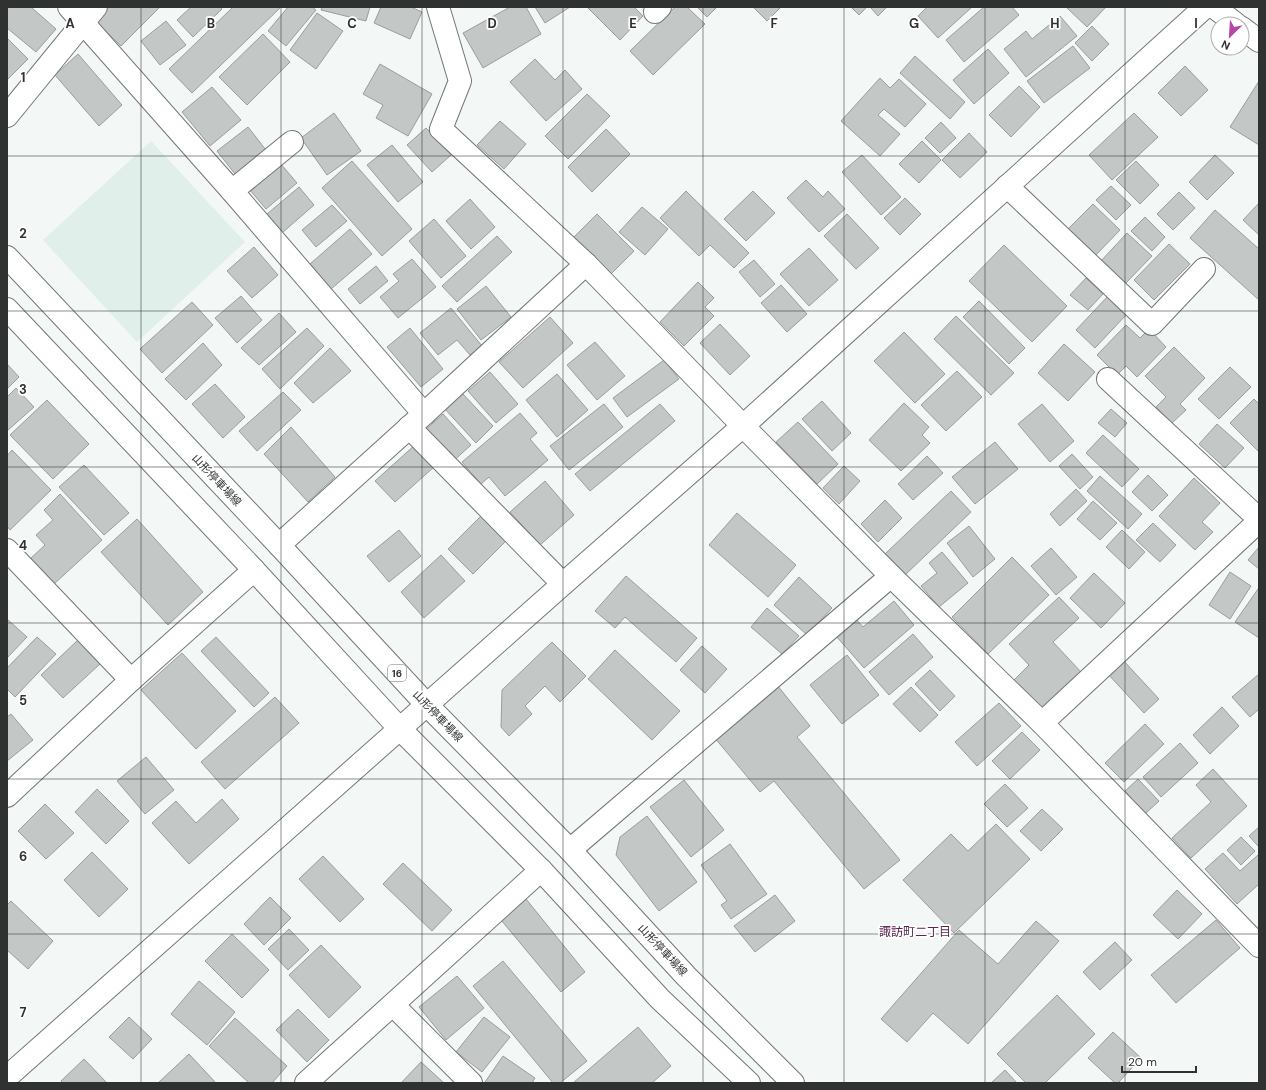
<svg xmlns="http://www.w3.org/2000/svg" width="1266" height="1090" viewBox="0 0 1266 1090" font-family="'DM Sans','Noto Sans JP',sans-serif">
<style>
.built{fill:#e1efeb}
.building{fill:#c3c8c7;stroke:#999d9c}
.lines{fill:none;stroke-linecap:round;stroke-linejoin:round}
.minor-casing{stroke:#727675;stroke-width:24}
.major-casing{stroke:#727675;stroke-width:24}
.minor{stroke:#fff;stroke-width:22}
.major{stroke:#fff;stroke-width:22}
.grid{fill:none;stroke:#303232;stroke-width:1;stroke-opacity:0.55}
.labels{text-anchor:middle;stroke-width:3.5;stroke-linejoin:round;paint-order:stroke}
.shield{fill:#fff;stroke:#6e7070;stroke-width:1}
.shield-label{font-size:10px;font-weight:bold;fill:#303232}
.street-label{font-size:11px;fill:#303232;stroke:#fff}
.neighbourhood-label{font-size:12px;fill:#5c2654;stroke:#fff}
.grid-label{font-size:13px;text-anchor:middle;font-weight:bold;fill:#303232;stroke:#fff;stroke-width:3.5;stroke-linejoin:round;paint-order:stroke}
</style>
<rect width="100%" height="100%" fill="#f3f8f7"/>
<!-- built -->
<path class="built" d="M151 141 245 242 137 342 43 240Z"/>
<!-- building -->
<g class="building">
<path d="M7 7H31L56 29 36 52 7 28Z"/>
<path d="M107 7H160L121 46 94 20Z"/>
<path d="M191 7H220L222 9 193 37 177 20Z"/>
<path d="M233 7H281L192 93 169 69Z"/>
<path d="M288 7H312L316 10 286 46 268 31Z"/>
<path d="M322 7H370L366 21 321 10Z"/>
<path d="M381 7H411L422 12 410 39 374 23Z"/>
<path d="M510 7H526L541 34 483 68 463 33Z"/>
<path d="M535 7H570L545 23Z"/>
<path d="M587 7H634L643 16 620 40Z"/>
<path d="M675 7H687L705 24 653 75 630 51Z"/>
<path d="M697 7H717L707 17Z"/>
<path d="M753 7H781L767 21Z"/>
<path d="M851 7H867L859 15Z"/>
<path d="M870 7H887L878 16Z"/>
<path d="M927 7H972L938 38 918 16Z"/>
<path d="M984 7H1012L1019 15 964 62 946 40Z"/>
<path d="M1066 7H1106L1087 27Z"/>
<path d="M317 13 343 31 316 69 290 50Z"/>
<path d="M1060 16 1077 36 1026 77 1004 49 1026 31 1032 39Z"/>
<path d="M166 21 186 45 160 65 141 41Z"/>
<path d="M1092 26 1109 44 1092 61 1075 43Z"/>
<path d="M263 34 290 62 247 105 219 77Z"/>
<path d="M7 38 28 59 7 80Z"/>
<path d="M1073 46 1090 68 1044 103 1027 81Z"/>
<path d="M988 49 1009 73 974 104 953 80Z"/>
<path d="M78 54 122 105 99 126 55 75Z"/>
<path d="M915 56 965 102 950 119 900 73Z"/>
<path d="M535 59 555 80 565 70 582 89 546 121 510 82Z"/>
<path d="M380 64 432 94 408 136 376 118 383 105 363 94Z"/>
<path d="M1185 66 1208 90 1181 116 1158 93Z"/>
<path d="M880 78 890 88 899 79 926 104 905 127 884 109 878 115 900 134 880 156 841 121Z"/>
<path d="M1259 81V145L1230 127Z"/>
<path d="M1019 86 1040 107 1011 137 989 115Z"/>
<path d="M212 87 241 120 210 146 182 112Z"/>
<path d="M587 94 610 116 568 159 545 136Z"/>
<path d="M334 113 361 151 327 175 301 138Z"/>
<path d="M1134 113 1158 137 1112 180 1089 155Z"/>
<path d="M500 121 526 144 504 169 477 145Z"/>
<path d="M941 122 956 138 940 153 925 138Z"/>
<path d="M248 127 266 150 235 174 217 151Z"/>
<path d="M426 128 451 155 432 172 407 145Z"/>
<path d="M606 129 630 154 592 192 568 167Z"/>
<path d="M969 133 987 152 960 178 942 160Z"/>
<path d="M922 141 941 160 919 183 899 164Z"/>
<path d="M392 145 423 182 398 202 367 165Z"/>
<path d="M862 155 901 197 881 215 842 172Z"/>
<path d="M1215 155 1234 173 1207 200 1189 182Z"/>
<path d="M352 161 412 229 382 256 322 188Z"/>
<path d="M1136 161 1159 185 1140 204 1116 180Z"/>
<path d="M280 163 297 183 266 209 249 189Z"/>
<path d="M806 180 823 197 828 191 845 209 819 232 787 198Z"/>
<path d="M1111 186 1131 205 1116 220 1096 200Z"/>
<path d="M299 187 314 205 282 233 267 214Z"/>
<path d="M686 191 749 253 734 268 710 245 699 256 660 218Z"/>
<path d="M753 191 775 213 746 241 724 219Z"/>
<path d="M1179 192 1195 208 1173 230 1157 214Z"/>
<path d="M905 198 921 214 900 235 884 218Z"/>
<path d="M470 199 495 227 471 249 446 221Z"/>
<path d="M1259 203V235L1243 220Z"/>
<path d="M1093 204 1120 230 1094 257 1067 230Z"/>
<path d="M332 205 347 221 316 247 302 230Z"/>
<path d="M642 207 668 229 645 255 619 232Z"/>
<path d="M1215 210 1259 249V300L1190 238Z"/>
<path d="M597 214 634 251 611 274 574 237Z"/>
<path d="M847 214 879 248 856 269 824 236Z"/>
<path d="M1145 217 1165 237 1152 251 1131 231Z"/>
<path d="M434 219 466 256 441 278 409 241Z"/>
<path d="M350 229 372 254 331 289 310 264Z"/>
<path d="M1127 233 1152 256 1124 285 1100 262Z"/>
<path d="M497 236 512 252 457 302 442 286Z"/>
<path d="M1169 244 1190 264 1154 300 1134 280Z"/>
<path d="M1004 245 1067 306 1032 342 969 281Z"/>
<path d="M254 247 278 275 252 298 227 271Z"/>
<path d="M809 248 838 280 809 306 780 274Z"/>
<path d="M412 259 436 287 398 318 380 297 399 281 393 274Z"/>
<path d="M754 260 775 284 760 297 739 272Z"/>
<path d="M376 266 388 281 360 304 348 289Z"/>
<path d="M1086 278 1103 294 1088 310 1070 295Z"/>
<path d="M698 282 714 298 705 307 714 316 684 346 660 322Z"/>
<path d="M781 285 807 314 787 332 761 303Z"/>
<path d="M486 286 511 317 481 340 457 309Z"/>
<path d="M241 296 262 320 237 343 215 318Z"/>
<path d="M1108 296 1127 314 1095 348 1076 330Z"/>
<path d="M979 301 1025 348 1009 364 963 317Z"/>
<path d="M192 302 213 325 162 373 140 349Z"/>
<path d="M451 308 482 346 470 355 457 340 438 355 420 333Z"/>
<path d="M279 313 296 332 259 365 241 348Z"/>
<path d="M956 316 1014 373 991 395 934 339Z"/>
<path d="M550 317 573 343 523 388 499 362Z"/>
<path d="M720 324 750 356 730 375 700 343Z"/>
<path d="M1126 325 1140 338 1149 329 1166 347 1137 377 1126 366 1117 375 1097 355Z"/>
<path d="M307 328 324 346 280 389 262 369Z"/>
<path d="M410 328 443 369 421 387 387 347Z"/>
<path d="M904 332 945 374 915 403 874 361Z"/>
<path d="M595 342 625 376 597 400 567 365Z"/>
<path d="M203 343 222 365 186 400 165 379Z"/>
<path d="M1064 344 1095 372 1068 401 1038 373Z"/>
<path d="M1174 347 1205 378 1180 404 1186 410 1172 423 1156 407 1166 397 1145 376Z"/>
<path d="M330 348 351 371 313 403 294 383Z"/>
<path d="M664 360 679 379 627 417 613 398Z"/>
<path d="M7 364 19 377 7 389Z"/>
<path d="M1230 367 1251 387 1219 419 1198 399Z"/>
<path d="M957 371 982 397 946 431 921 405Z"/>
<path d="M490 372 518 404 496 423 468 391Z"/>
<path d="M557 374 588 410 557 437 526 400Z"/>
<path d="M215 384 245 417 223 438 192 404Z"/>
<path d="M16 388 34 407 7 431V397Z"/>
<path d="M283 392 301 410 257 451 239 431Z"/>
<path d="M462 393 493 426 476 443 444 408Z"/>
<path d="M1254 399 1259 404V452L1230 423Z"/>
<path d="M47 400 89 444 53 479 10 435Z"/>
<path d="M822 401 851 433 832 451 802 419Z"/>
<path d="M904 403 929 427 922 435 930 443 901 471 869 440Z"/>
<path d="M604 404 623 427 569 470 550 446Z"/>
<path d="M660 404 675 421 590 491 575 474Z"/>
<path d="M1042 404 1074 441 1050 462 1018 424Z"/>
<path d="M1111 409 1127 423 1115 437 1098 423Z"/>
<path d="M520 413 537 433 530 439 548 460 505 496 489 477 481 484 462 462Z"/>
<path d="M443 414 471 445 451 463 423 432Z"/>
<path d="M798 422 838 464 817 484 776 442Z"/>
<path d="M1217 424 1244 448 1225 468 1199 444Z"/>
<path d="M291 427 335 477 308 502 264 454Z"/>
<path d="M1103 435 1139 469 1122 487 1086 453Z"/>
<path d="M995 442 1018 469 975 504 952 477Z"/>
<path d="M416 444 435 466 395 502 375 481Z"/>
<path d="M12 450 51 490 10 530 7 526V456Z"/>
<path d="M1072 454 1093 477 1080 489 1059 466Z"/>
<path d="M927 456 943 473 913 500 898 484Z"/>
<path d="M84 465 129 513 104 535 59 487Z"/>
<path d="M844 466 860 481 839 504 823 488Z"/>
<path d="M1148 475 1168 495 1152 511 1132 492Z"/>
<path d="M1100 476 1142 514 1128 529 1087 491Z"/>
<path d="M1194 478 1220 503 1202 522 1213 532 1195 550 1159 516Z"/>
<path d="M545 481 574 515 540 545 510 512Z"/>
<path d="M1076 489 1087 501 1060 526 1050 514Z"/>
<path d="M951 491 971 512 905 575 885 554Z"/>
<path d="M60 494 102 540 54 584 30 559 45 545 36 535 53 520 44 510Z"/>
<path d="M885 500 902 518 878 542 861 524Z"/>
<path d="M1093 501 1117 523 1100 540 1077 519Z"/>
<path d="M484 513 509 538 473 574 448 549Z"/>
<path d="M737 513 796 565 768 597 709 545Z"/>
<path d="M137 519 203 592 168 625 101 552Z"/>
<path d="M1153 523 1176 545 1160 562 1136 540Z"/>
<path d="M969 526 995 559 973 577 947 543Z"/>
<path d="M399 530 421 556 389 582 367 556Z"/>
<path d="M1122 530 1145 552 1129 569 1106 547Z"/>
<path d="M1259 547V569L1248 560Z"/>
<path d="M1051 548 1077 577 1056 595 1031 566Z"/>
<path d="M942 552 968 583 939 607 921 586 937 573 929 563Z"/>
<path d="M441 555 465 581 424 618 401 592Z"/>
<path d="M1012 557 1049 595 988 654 952 617Z"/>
<path d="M1230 572 1251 586 1230 619 1209 605Z"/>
<path d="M1094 573 1125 603 1101 628 1070 598Z"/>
<path d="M626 576 697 638 676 662 625 617 615 628 595 611Z"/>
<path d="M799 577 832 608 807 635 774 605Z"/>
<path d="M1258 589H1259V638L1235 622Z"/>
<path d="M1059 597 1079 618 1053 642 1082 673 1041 711 1013 681 1029 665 1009 644Z"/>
<path d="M894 601 914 625 864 668 836 636 856 619 863 627Z"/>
<path d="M767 608 799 636 782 654 751 627Z"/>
<path d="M7 619 27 637 7 658Z"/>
<path d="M913 634 933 657 889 695 869 672Z"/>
<path d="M37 637 56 654 15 697 7 689V668Z"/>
<path d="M216 637 269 693 254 707 201 651Z"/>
<path d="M78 640 100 664 63 698 41 675Z"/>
<path d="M552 642 586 676 560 702 545 686 525 706 532 714 509 736 501 727 502 690Z"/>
<path d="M702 646 727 669 705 693 680 670Z"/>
<path d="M615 650 680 711 652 740 588 679Z"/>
<path d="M182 653 236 711 196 749 141 690Z"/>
<path d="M847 655 879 695 842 724 810 685Z"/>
<path d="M1122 659 1159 699 1144 713 1107 673Z"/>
<path d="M930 670 955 696 940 711 915 684Z"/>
<path d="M1259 674V709L1250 717 1232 697Z"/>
<path d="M777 685 810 726 797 737 900 860 864 889 774 781 760 792 714 737Z"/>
<path d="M911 687 938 715 920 732 893 704Z"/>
<path d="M275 697 299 723 225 789 201 762Z"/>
<path d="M999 703 1021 726 977 766 955 742Z"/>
<path d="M1222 707 1239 726 1210 754 1193 735Z"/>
<path d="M11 714 33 740 7 761V717Z"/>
<path d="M1145 724 1164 744 1124 782 1105 763Z"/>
<path d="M1022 732 1040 750 1010 779 992 761Z"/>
<path d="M1180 743 1198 763 1161 797 1143 777Z"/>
<path d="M146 757 174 790 145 814 117 781Z"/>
<path d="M1213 769 1247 806 1191 858 1172 838 1211 802 1196 785Z"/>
<path d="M1138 779 1159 801 1145 814 1125 791Z"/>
<path d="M684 780 724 830 691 857 650 807Z"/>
<path d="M1005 784 1028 808 1007 827 984 804Z"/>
<path d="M97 789 129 821 106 844 75 812Z"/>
<path d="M222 799 239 819 189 864 152 823 176 801 196 823Z"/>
<path d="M45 804 74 833 46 859 18 831Z"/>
<path d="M1042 809 1063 829 1041 851 1020 831Z"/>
<path d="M647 816 697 882 659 911 616 855 620 837Z"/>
<path d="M996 824 1030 859 954 933 903 880 951 834 968 851Z"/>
<path d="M1259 827V847L1249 836Z"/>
<path d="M1241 837 1255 851 1241 865 1227 850Z"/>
<path d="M730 844 767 894 731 919 721 905 727 901 701 865Z"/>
<path d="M92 852 128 889 99 917 64 880Z"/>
<path d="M1223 853 1240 871 1258 855 1259 857V884L1237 904 1205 869Z"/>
<path d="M323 856 364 899 340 922 299 879Z"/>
<path d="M403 863 452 910 432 931 383 884Z"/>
<path d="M1177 890 1202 914 1178 939 1153 915Z"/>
<path d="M775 895 795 921 755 952 734 926Z"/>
<path d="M270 897 291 918 264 945 244 924Z"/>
<path d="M526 899 585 972 561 992 501 920Z"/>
<path d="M11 901 53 941 28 969 7 950V905Z"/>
<path d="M1216 920 1240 948 1176 1003 1151 975Z"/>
<path d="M1036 921 1059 941 968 1044 933 1013 907 1042 881 1019 959 930 998 964Z"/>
<path d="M289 929 309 950 288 970 268 949Z"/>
<path d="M232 934 269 970 242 998 205 961Z"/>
<path d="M1115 942 1132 960 1100 990 1083 972Z"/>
<path d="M321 945 361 987 329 1018 289 975Z"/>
<path d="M503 961 587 1061 560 1083H553L473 986Z"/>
<path d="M457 976 484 1008 446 1040 419 1007Z"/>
<path d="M199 981 235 1012 207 1045 171 1014Z"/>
<path d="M1057 995 1095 1034 1045 1083H1026L997 1054Z"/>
<path d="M298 1009 329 1040 307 1062 276 1030Z"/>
<path d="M129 1017 152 1039 133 1059 109 1037Z"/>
<path d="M484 1017 510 1037 482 1072 456 1052Z"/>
<path d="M235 1018 287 1066 272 1083H249L209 1046Z"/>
<path d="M638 1027 671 1066 652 1083H573Z"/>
<path d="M1113 1032 1141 1058 1118 1083H1115L1088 1058Z"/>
<path d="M189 1054 216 1083H158Z"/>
<path d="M503 1056 535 1078 532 1083H486L485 1082Z"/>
<path d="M84 1059 107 1083H63L61 1081Z"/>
<path d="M421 1062 444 1083H401Z"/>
<path d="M1005 1070 1017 1083H991Z"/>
</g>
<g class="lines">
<!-- minor casing -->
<g class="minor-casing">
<g id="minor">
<path d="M69 7 232 191 424 414"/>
<path d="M438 7 460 81 441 129 586 264 743 426 891 576 1042 723 1259 946"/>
<path d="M1214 7 1236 24"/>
<path d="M655 12 660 7"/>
<path d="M1242 28 1259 41"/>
<path d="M7 116 96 7"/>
<path d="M1007 186 1152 324 1204 269"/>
<path d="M232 191 292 142"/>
<path d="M1108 379 1259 519"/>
<path d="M409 427 563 584"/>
<path d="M279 545 424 414 586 264"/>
<path d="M7 550 131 680"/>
<path d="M1042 723 1259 521"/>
<path d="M7 796 131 680 254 570"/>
<path d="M570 850 891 576"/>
<path d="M393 1005 471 1083"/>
<path d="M7 1077 563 584 743 426 1205 7"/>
<path d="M306 1083 541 870"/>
</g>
</g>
<!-- major casing -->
<g class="major-casing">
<g id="major">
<path d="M7 257 279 545 427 705 570 850 686 976 793 1083"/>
<path d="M7 309 254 570 400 729 541 870 660 999 749 1083"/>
</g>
</g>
<!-- minor -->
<use href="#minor" class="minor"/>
<!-- major -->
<use href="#major" class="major"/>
</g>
<!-- grid -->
<path class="grid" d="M141 7V1083M281 7V1083M422 7V1083M563 7V1083M703 7V1083M844 7V1083M985 7V1083M1125 7V1083M7 156H1259M7 311H1259M7 467H1259M7 623H1259M7 779H1259M7 934H1259"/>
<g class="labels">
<!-- shield labels -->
<rect class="shield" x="388" y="665" width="18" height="16" rx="3"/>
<g class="shield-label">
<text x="397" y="677">16</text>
</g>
<!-- street labels -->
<g class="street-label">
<text transform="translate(217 480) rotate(47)" y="4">山形停車場線</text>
<text transform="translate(438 716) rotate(46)" y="4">山形停車場線</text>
<text transform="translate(663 950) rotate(47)" y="4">山形停車場線</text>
</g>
<!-- neighbourhood labels -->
<g class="neighbourhood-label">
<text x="915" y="936">諏訪町二丁目</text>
</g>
</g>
<g class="grid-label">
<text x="70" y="28">A</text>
<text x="211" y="28">B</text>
<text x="352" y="28">C</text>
<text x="492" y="28">D</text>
<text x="633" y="28">E</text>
<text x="774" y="28">F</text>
<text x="914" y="28">G</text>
<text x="1055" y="28">H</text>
<text x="1196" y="28">I</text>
<text x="23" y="82">1</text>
<text x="23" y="238">2</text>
<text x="23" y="394">3</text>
<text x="23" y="550">4</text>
<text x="23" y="705">5</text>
<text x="23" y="861">6</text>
<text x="23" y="1017">7</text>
</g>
<!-- border -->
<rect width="1266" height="1090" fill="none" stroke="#303232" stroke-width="16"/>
<!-- north arrow -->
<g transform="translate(1230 36) rotate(205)"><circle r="19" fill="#ffffff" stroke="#acadad"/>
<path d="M0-3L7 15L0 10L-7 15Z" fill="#b547a6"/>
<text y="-6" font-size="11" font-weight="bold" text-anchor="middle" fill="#303232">N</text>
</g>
<!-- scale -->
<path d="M1122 1066v6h74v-6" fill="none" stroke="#303232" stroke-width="2"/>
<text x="1128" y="1066" font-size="12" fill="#303232" stroke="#ffffff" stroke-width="3" paint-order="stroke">20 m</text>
</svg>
